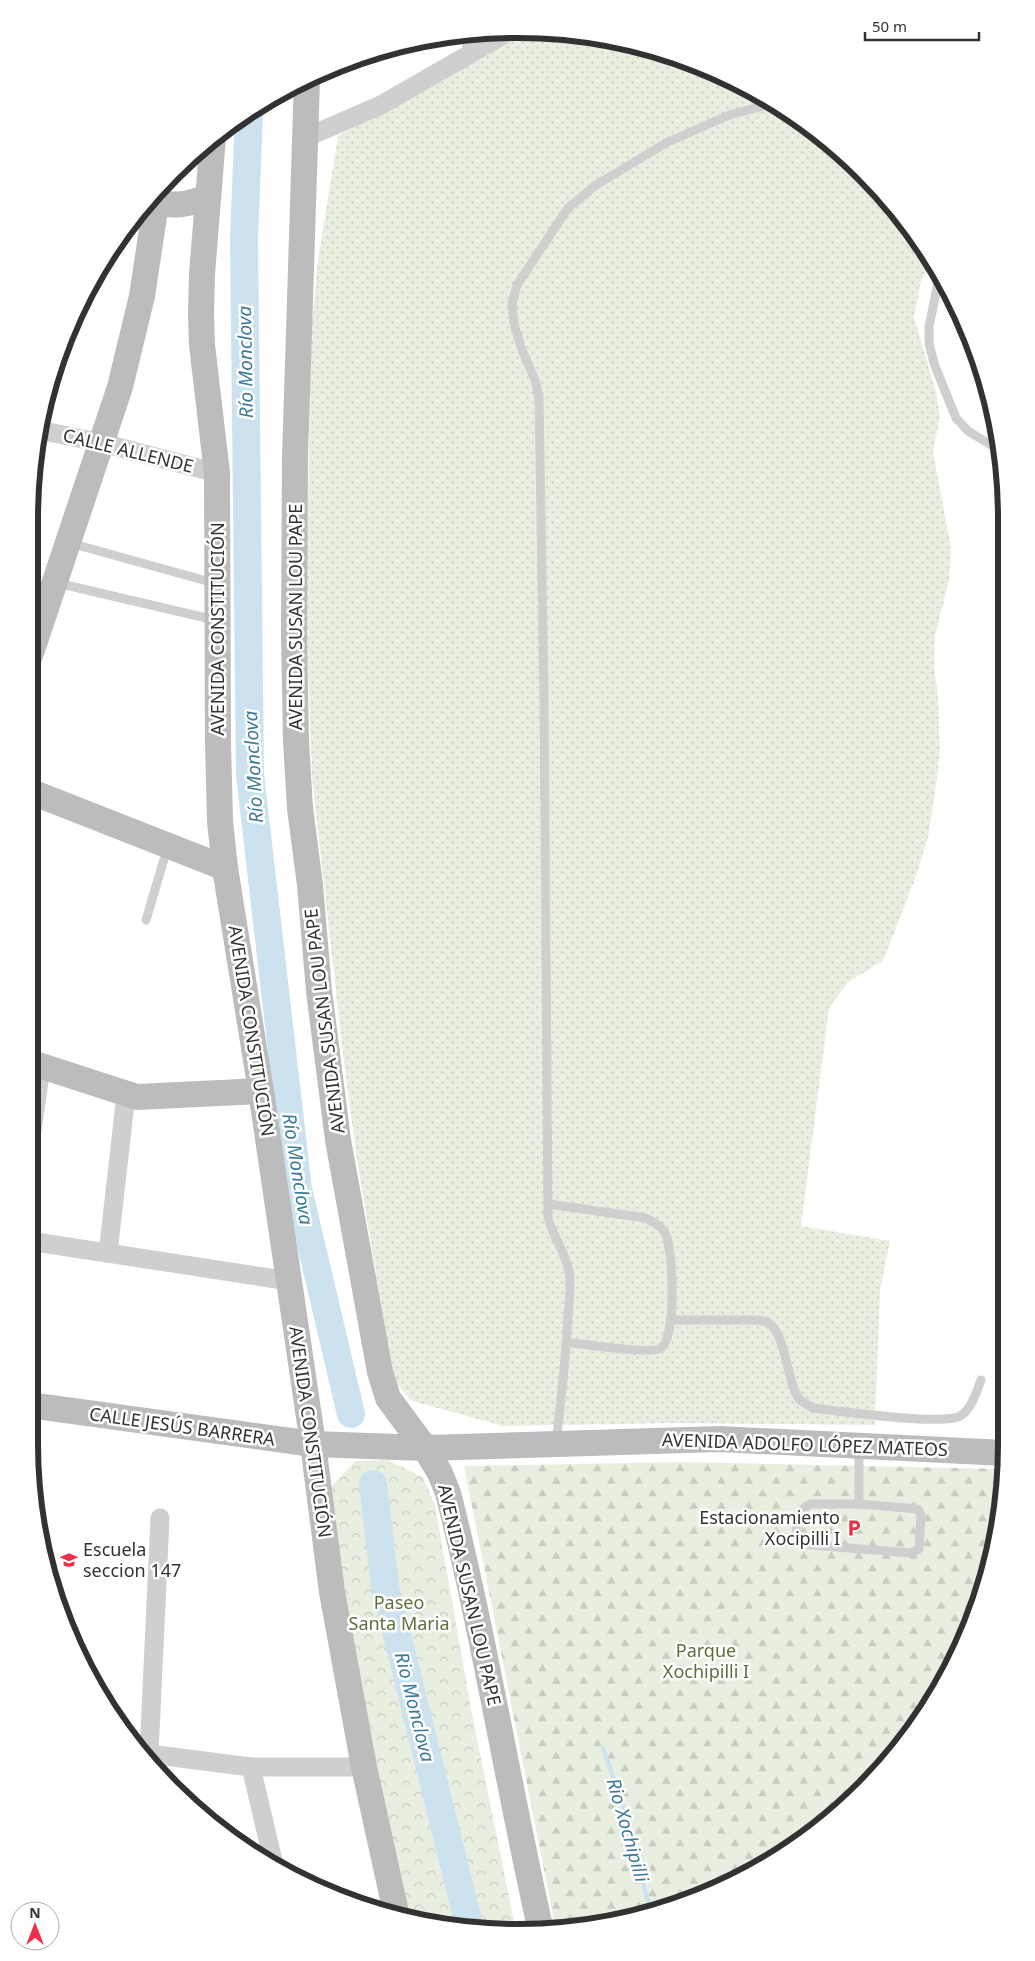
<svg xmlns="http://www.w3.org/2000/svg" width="1035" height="1961" viewBox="0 0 1035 1961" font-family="'Noto Sans',sans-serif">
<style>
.grass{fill:url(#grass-dots)}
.forest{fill:url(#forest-firs)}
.park{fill:url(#park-crowns)}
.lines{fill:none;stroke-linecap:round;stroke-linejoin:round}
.stream{stroke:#cce3ef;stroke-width:4.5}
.river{stroke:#cce3ef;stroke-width:28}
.lane{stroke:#cfcfcf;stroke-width:9}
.street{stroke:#cfcfcf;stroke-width:19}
.secondary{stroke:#bcbcbc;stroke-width:26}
.labels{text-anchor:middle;stroke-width:5;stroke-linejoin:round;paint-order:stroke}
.street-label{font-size:18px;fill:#323232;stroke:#fff}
.poi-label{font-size:18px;fill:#323232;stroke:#fff;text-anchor:end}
.park-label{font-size:18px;fill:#58713c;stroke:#fff}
.water-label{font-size:19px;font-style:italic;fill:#3b7a99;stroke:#fff}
.rim{fill:none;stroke:#323232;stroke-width:6}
</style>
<defs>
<pattern id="grass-dots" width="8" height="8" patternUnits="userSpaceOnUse" patternTransform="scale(1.25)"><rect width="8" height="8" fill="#e9efe0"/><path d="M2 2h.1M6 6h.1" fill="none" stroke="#c8cdc1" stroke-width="1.8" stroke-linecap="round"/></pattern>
<pattern id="forest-firs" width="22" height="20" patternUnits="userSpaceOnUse" patternTransform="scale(1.25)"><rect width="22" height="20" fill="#e9efe0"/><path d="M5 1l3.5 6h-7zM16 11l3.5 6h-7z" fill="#c8cdc1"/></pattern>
<pattern id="park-crowns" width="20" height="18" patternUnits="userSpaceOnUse" patternTransform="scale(1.25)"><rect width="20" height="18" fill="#e9efe0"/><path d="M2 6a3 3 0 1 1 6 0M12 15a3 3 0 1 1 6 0" fill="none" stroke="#c8cdc1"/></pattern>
</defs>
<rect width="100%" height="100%" fill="#fff"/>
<!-- grass -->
<path class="grass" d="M550 30 644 45 734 79 840 150 905 220 931 264 921 281 914 317 936 392 940 416 933 452 951 548 949 580 935 636 934 667 938 697 940 749 937 778 928 837 915 879 883 961 848 982 829 1008 801 1226 890 1241 880 1290 875 1425 675 1423 503 1426 412 1401 396 1384 392 1370 357 1159 344 1062 312 778 306 615 311 333 318 261 338 136 518 31Z"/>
<!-- forest -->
<path class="forest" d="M681 1462 1005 1469 990 1570 956 1660 905 1741 863 1789 789 1850 733 1882 644 1916 556 1930 464 1466Z"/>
<!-- park -->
<path class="park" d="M388 1460 423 1477 435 1505 472 1714 516 1931H485L405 1918 367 1741 328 1490 355 1461Z"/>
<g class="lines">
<!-- stream -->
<path class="stream" d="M603 1748 623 1806 634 1854 652 1913"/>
<!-- river -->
<g class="river">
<path d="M249 112 244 239 250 775 298 1189 351 1414"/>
<path d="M373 1484 385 1586 470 1929"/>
</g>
<!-- lane -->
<g class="lane">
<path d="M939 278 929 327V344L935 366 956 418 968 431 1001 451"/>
<path d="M70 543 214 583"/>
<path d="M57 583 215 620"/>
<path d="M146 920 167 849"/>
<path d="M29 957 33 941"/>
<path d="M548 1204 646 1218C654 1223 662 1226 666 1235 673 1253 677 1336 661 1348 652 1355 582 1344 567 1342"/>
<path d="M670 1320H753C759 1320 766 1320 771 1325 785 1337 787 1376 796 1394 799 1401 806 1404 813 1408 839 1411 942 1426 960 1416 971 1410 977 1391 981 1380"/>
<path d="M556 1443C561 1401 566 1359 568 1317 569 1302 572 1286 569 1271 565 1252 553 1236 548 1218L544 698 539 398 535 380 522 350 514 324 512 304 517 285 568 208 596 185 666 143 729 115 770 104"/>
<path d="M859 1448V1504L918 1509 921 1515 919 1549 911 1553 811 1545C791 1540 792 1512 811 1504H859"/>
</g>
<!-- street -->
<g class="street">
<path d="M471 54 473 32"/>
<path d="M305 138 381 105 510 31"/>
<path d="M39 430 102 443 217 473"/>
<path d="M29 1152 41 1067"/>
<path d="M29 1241 289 1281"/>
<path d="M108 1253 126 1095"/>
<path d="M141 1753 251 1767H364"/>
<path d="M149 1754 160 1518"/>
<path d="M251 1767 274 1865"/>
</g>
<!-- secondary -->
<g class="secondary">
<path d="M307 79 295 457 294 635 296 741 300 808 310 885 319 991 338 1140 380 1372 388 1398 425 1448 440 1473 448 1493C485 1638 508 1786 541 1931"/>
<path d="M213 137 202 274 201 315 202 345 217 473 218 743 220 821 225 868 261 1091 313 1444 332 1592 364 1767 397 1917"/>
<path d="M149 200C173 207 184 206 207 197"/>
<path d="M30 656 120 387 142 296 158 190"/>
<path d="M29 791 225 868"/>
<path d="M29 1062 137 1097 261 1091"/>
<path d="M29 1405 313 1444 425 1448 720 1439 1005 1453"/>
</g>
</g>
<!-- icons -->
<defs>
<g id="parking-bare" transform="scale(1.35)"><path d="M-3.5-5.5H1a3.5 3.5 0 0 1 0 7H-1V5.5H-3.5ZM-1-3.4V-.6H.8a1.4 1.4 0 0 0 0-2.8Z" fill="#ed3049" stroke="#fff" stroke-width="2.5" paint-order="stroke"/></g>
<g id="school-bare" transform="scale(1.35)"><path d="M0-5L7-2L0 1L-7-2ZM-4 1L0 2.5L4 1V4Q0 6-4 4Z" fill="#ed3049" stroke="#fff" stroke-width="2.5" paint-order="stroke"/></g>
</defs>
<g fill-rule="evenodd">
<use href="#parking-bare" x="854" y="1528"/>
<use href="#school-bare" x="69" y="1560"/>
</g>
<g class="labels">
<!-- street labels -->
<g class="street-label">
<text transform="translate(128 451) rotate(14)" y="6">CALLE ALLENDE</text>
<text transform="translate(296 617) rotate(-90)" y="6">AVENIDA SUSAN LOU PAPE</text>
<text transform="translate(218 629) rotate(-90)" y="6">AVENIDA CONSTITUCIÓN</text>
<text transform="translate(325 1021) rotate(-97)" y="6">AVENIDA SUSAN LOU PAPE</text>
<text transform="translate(251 1031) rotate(81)" y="6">AVENIDA CONSTITUCIÓN</text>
<text transform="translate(182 1427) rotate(8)" y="6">CALLE JESÚS BARRERA</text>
<text transform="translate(310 1432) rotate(82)" y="6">AVENIDA CONSTITUCIÓN</text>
<text transform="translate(805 1445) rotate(2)" y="6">AVENIDA ADOLFO LÓPEZ MATEOS</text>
<text transform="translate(469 1595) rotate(77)" y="6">AVENIDA SUSAN LOU PAPE</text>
</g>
<!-- poi labels -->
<g class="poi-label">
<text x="840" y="1524">Estacionamiento<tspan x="840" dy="21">Xocipilli I</tspan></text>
<text x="83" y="1556" text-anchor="start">Escuela<tspan x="83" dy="21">seccion 147</tspan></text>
</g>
<!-- park labels -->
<g class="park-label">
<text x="399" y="1609">Paseo<tspan x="399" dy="21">Santa Maria</tspan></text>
<text x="706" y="1657">Parque<tspan x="706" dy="21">Xochipilli I</tspan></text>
</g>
<!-- water labels -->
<g class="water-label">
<text transform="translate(245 362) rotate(-91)" y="7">Río Monclova</text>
<text transform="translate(253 767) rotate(-93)" y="7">Río Monclova</text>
<text transform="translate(298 1169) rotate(81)" y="7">Río Monclova</text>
<text transform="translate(415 1707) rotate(76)" y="7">Rio Monclova</text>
<text transform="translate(628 1830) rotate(74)" y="7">Rio Xochipilli</text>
</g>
</g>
<!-- crop -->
<path d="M0 0H1035V1961H0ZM518 38H518A480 480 0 0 1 998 518V1444A480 480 0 0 1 518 1924H518A480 480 0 0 1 38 1444V518A480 480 0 0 1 518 38Z" fill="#fff" fill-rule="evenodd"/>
<path class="rim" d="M518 38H518A480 480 0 0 1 998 518V1444A480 480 0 0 1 518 1924H518A480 480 0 0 1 38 1444V518A480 480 0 0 1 518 38Z"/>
<!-- north arrow -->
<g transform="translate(35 1926)"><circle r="24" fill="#ffffff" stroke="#adadad"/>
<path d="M0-4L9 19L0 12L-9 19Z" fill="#ed3049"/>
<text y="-8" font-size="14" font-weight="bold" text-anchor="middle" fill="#323232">N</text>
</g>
<!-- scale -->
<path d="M865 32v8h114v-8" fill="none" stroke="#323232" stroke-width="2.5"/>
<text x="872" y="32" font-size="15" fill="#323232" stroke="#ffffff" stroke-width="4" paint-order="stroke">50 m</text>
</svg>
